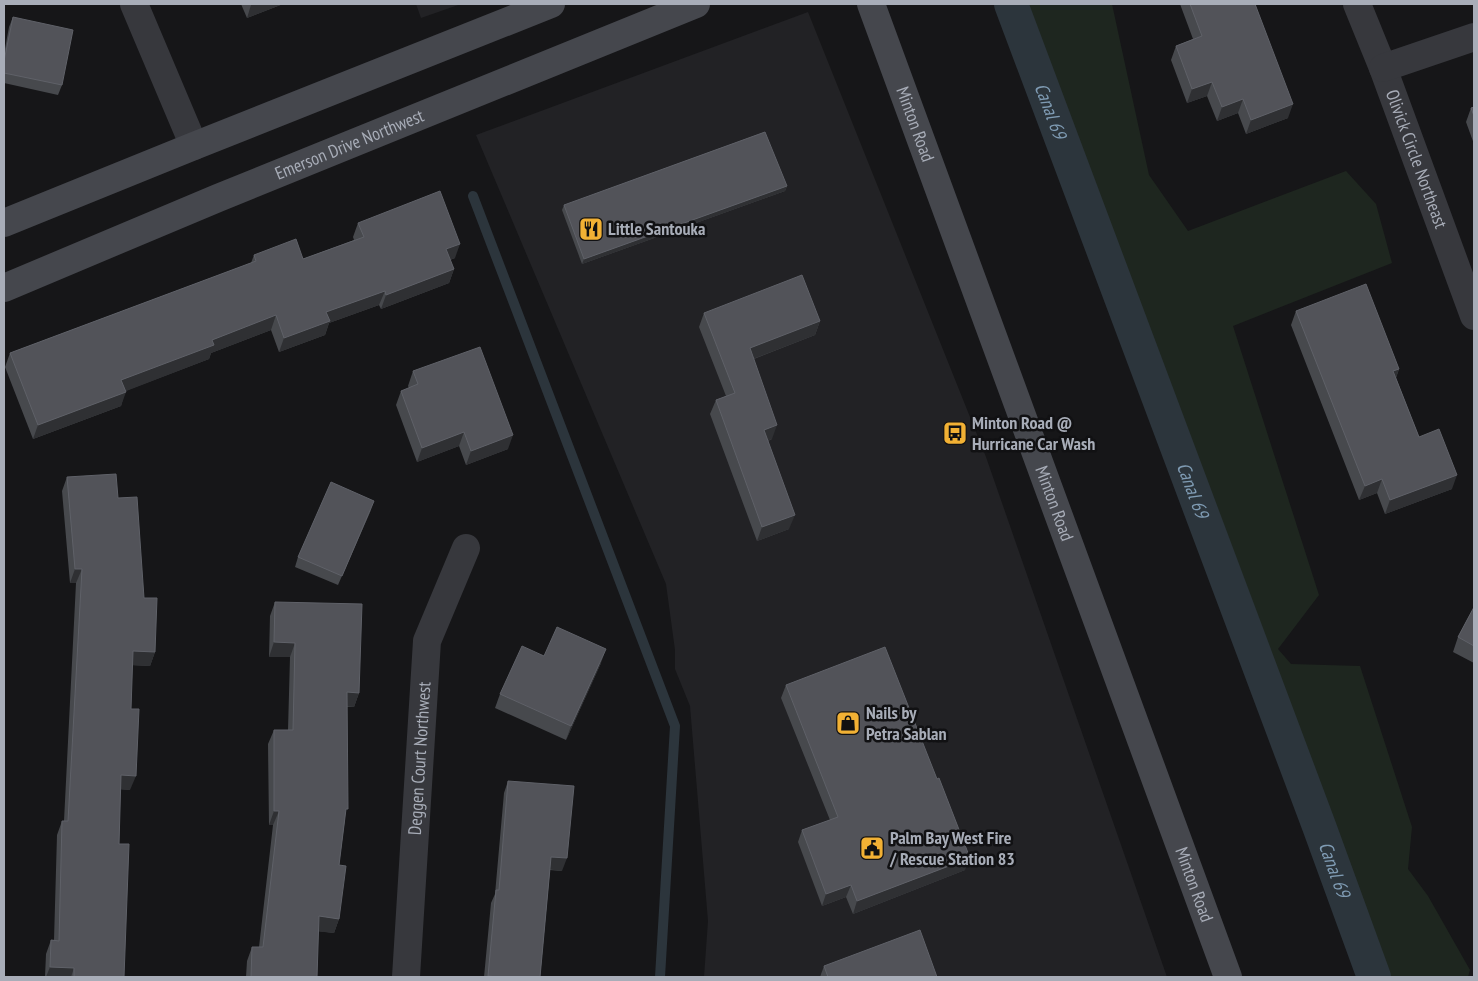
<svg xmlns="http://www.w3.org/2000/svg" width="1478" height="981" viewBox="0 0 1478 981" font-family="'PT Sans Narrow',sans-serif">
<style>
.built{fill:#222225}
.green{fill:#1e261f}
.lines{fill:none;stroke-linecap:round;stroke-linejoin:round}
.stream{stroke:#2c353c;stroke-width:10}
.canal{stroke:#2c353c;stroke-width:34}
.street{stroke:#37383d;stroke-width:28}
.secondary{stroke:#45474d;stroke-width:28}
.wall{fill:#47494d}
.shaded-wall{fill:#2f3033}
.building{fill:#525359;stroke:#5f6168}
.labels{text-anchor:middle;stroke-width:5;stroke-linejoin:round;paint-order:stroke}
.street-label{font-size:18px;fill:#a8adb8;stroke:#111113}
.poi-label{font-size:18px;font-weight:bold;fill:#a8adb8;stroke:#111113;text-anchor:start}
.water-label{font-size:19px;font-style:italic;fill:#7f9bb3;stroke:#111113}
</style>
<rect width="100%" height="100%" fill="#161618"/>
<!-- built -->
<g class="built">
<path d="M416 4H461L421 18Z"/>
<path d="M808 12 986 457 1167 977H704L708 921 690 706 675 669V650L666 584 476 135Z"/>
</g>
<!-- green -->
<path class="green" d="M1028 4H1112L1149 175 1188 231 1346 171 1376 204 1392 263 1233 326 1319 595 1278 649 1291 664 1360 666 1412 827 1408 869 1428 896 1470 970 1468 977H1387Z"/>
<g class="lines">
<!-- stream -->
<path class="stream" d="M473 196 675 726 660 977"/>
<!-- canal -->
<path class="canal" id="s1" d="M1011 4 1319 826 1374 977"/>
<!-- street -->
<g class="street">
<path d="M134 4 194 146"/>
<path id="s2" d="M1357 4 1383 68 1474 316"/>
<path d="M1383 68 1474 37"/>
<path id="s3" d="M406 977 427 641 466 548"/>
</g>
<!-- secondary -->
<g class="secondary">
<path id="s4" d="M871 4 1228 977"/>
<path d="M4 223 194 146 551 4"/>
<path id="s5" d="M4 288 218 198 696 4"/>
</g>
</g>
<!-- wall -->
<g class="wall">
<path d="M241 4H283L247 18Z"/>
<path d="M1180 4H1255L1288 118 1246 134 1238 113 1217 121 1207 96 1187 103 1171 60 1176 46 1193 39Z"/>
<path d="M13 17 62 85 58 95 4 83V54L9 27Z"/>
<path d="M1474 107V144L1466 122 1471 108Z"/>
<path d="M787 186 785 191 582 264 562 210 564 205Z"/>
<path d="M358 223 455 258 450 260 454 269 449 283 381 309 379 305 329 323 325 335 279 352 271 330 211 353 209 359 125 391 121 406 33 439 5 367 10 353 251 263 254 255 303 259 354 240 353 237Z"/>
<path d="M1296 311 1399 369 1396 378 1419 437 1452 489 1385 514 1377 493 1359 500 1291 325Z"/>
<path d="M704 313 820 321 815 335 754 359 772 439 768 441 789 529 757 541 710 414 716 400 726 396 699 327Z"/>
<path d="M413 371 508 449 466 465 459 446 417 462 396 405 401 391 409 388 408 386Z"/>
<path d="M67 477 118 498 144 598 155 652 150 666 132 665 131 709 130 790 120 789 119 844 124 977H45L46 954 51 940H54L57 835 62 821H64L76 583H70L62 491Z"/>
<path d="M371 510 338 585 295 567 298 557Z"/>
<path d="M275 602 359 693 354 707H347L345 819 339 865V919L334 933 318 931 317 977H246L247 961 252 947H259L273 825H269L268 744 274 730H288L290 657H269L270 616Z"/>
<path d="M1474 607V663L1453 652 1458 637Z"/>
<path d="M601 663 566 740 495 708 500 694Z"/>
<path d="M786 685 965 870 853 914 846 897 822 906 798 842 802 830 830 820 781 698Z"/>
<path d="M508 781 562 871 550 870 540 977H484L491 903 495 894 504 793Z"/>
<path d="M824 966 937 977H820Z"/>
</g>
<!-- shaded-wall -->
<g class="shaded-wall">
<path d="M255 4H283L247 18 251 5Z"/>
<path d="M1212 82 1207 96 1187 103 1192 89Z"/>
<path d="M1243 99 1238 113 1217 121 1222 107Z"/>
<path d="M1293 104 1288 118 1246 134 1251 120Z"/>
<path d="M787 186 785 191 582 264 584 259Z"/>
<path d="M460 244 455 258 441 263 446 249Z"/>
<path d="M454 269 449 283 381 309 386 295Z"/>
<path d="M385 291 379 305 329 323 325 335 279 352 284 338 326 312Z"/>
<path d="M276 315 271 330 211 353 209 359 116 395 121 380 212 340Z"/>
<path d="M820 321 815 335 745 362 750 348Z"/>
<path d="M1399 369 1394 383 1393 371Z"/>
<path d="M126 392 121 406 33 439 38 425Z"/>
<path d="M777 425 772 439 759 444 764 430Z"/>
<path d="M464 432 459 446 417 462 422 448Z"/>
<path d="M513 435 508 449 466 465 471 451Z"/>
<path d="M1457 475 1452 489 1385 514 1390 500Z"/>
<path d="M1382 479 1377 493 1359 500 1365 486Z"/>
<path d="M374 501 371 510 338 585 342 576Z"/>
<path d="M795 515 789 529 757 541 762 527Z"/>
<path d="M75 569H82L76 583H70Z"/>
<path d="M274 642 295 643 290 657H269Z"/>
<path d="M606 649 601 663 566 740 571 726Z"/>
<path d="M133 651 155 652 150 666 128 665Z"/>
<path d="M347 692 359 693 354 707 342 706Z"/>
<path d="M121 775 136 776 130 790 115 789Z"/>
<path d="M274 811H279L273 825H269Z"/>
<path d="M551 857 567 858 562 871 546 869Z"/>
<path d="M970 858 965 870 853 914 857 901Z"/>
<path d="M851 885 846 897 822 906 826 894Z"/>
<path d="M319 916 339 919 334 933 314 931Z"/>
<path d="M50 967 74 968 71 977H46Z"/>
</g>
<!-- building -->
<g class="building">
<path d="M1190 4H1255L1293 104 1251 120 1243 99 1222 107 1212 82 1192 89 1176 46 1202 36Z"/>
<path d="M13 17 73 30 62 85 4 73V61Z"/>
<path d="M1474 107V116L1471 108Z"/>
<path d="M765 132 787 186 584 259 564 205Z"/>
<path d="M440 191 460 244 446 249 454 269 386 295 385 291 326 312 330 321 284 338 276 315 212 340 214 345 121 380 126 392 38 425 10 353 256 261 254 255 296 239 303 259 364 237 358 223Z"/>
<path d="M802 275 820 321 750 348 777 425 764 430 795 515 762 527 716 400 735 393 704 313Z"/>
<path d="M1366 284 1399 369 1393 371 1419 437 1439 429 1457 475 1390 500 1382 479 1365 486 1296 311Z"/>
<path d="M480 347 513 435 471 451 464 432 422 448 401 391 418 384 413 371Z"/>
<path d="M116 474 118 498 137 497 144 598H157L155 652 133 651 131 709H139L136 776 121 775 119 844H129L124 977H74V968L50 967 51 940 59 941 62 821H68L82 569H75L67 477Z"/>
<path d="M331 482 374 501 342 576 298 557Z"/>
<path d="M275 602 362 604 359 693 347 692 348 809H346L339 865 346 866 339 919 319 916 317 977H251L252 947H263L279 811H274V730H293L295 643 274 642Z"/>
<path d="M1474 607V646L1458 637Z"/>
<path d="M557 627 606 649 571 726 500 694 522 646 544 656Z"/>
<path d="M885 647 937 779 939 778 970 858 857 901 851 885 826 894 802 830 838 817 786 685Z"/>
<path d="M508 781 574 786 567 858 551 857 540 977H498L488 976 496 890H499Z"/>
<path d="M920 930 937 977H828L824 966Z"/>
</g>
<!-- icons -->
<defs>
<g id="restaurant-square" transform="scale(1.25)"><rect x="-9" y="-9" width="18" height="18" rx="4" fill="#f2b134" stroke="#111113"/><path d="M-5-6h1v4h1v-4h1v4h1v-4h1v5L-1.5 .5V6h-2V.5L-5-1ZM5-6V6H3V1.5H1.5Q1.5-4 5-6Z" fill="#111"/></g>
<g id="bus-square" transform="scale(1.25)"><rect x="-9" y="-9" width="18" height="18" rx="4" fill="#f2b134" stroke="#111113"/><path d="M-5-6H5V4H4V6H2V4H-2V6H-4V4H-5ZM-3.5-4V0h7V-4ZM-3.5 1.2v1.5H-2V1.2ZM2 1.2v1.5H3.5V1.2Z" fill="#111"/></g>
<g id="shop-square" transform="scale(1.25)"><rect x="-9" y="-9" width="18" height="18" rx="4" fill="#f2b134" stroke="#111113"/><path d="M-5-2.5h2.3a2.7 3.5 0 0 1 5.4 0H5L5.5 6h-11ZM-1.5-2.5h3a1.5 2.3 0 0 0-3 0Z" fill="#111"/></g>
<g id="civic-square" transform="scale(1.25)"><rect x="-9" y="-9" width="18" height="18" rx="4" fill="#f2b134" stroke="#111113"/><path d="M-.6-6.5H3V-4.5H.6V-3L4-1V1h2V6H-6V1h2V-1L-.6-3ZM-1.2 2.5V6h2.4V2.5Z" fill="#111"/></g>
</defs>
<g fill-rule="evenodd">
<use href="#restaurant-square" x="591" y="229"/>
<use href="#bus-square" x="955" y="433"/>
<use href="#shop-square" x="848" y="723"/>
<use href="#civic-square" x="872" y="848"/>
</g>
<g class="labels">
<!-- street labels -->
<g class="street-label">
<text dy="6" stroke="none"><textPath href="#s4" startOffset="128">Minton Road</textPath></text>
<text dy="6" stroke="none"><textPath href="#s5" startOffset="374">Emerson Drive Northwest</textPath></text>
<text dy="6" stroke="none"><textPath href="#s2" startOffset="166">Olivick Circle Northeast</textPath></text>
<text dy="6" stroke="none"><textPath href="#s4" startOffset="532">Minton Road</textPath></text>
<text dy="6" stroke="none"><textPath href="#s3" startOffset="219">Deggen Court Northwest</textPath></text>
<text dy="6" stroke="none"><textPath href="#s4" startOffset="938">Minton Road</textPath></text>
</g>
<!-- poi labels -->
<g class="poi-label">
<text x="608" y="235">Little Santouka</text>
<text x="972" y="429">Minton Road @<tspan x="972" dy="21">Hurricane Car Wash</tspan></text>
<text x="866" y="719">Nails by<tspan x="866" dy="21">Petra Sablan</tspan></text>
<text x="890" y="844">Palm Bay West Fire<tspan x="890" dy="21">/ Rescue Station 83</tspan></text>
</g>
<!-- water labels -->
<g class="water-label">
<text dy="7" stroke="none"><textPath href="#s1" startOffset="114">Canal 69</textPath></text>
<text dy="7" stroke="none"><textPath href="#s1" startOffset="519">Canal 69</textPath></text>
<text dy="7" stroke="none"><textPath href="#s1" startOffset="924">Canal 69</textPath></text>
</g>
</g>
<!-- border -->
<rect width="1478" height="981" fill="none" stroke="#a8adb8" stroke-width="10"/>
</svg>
